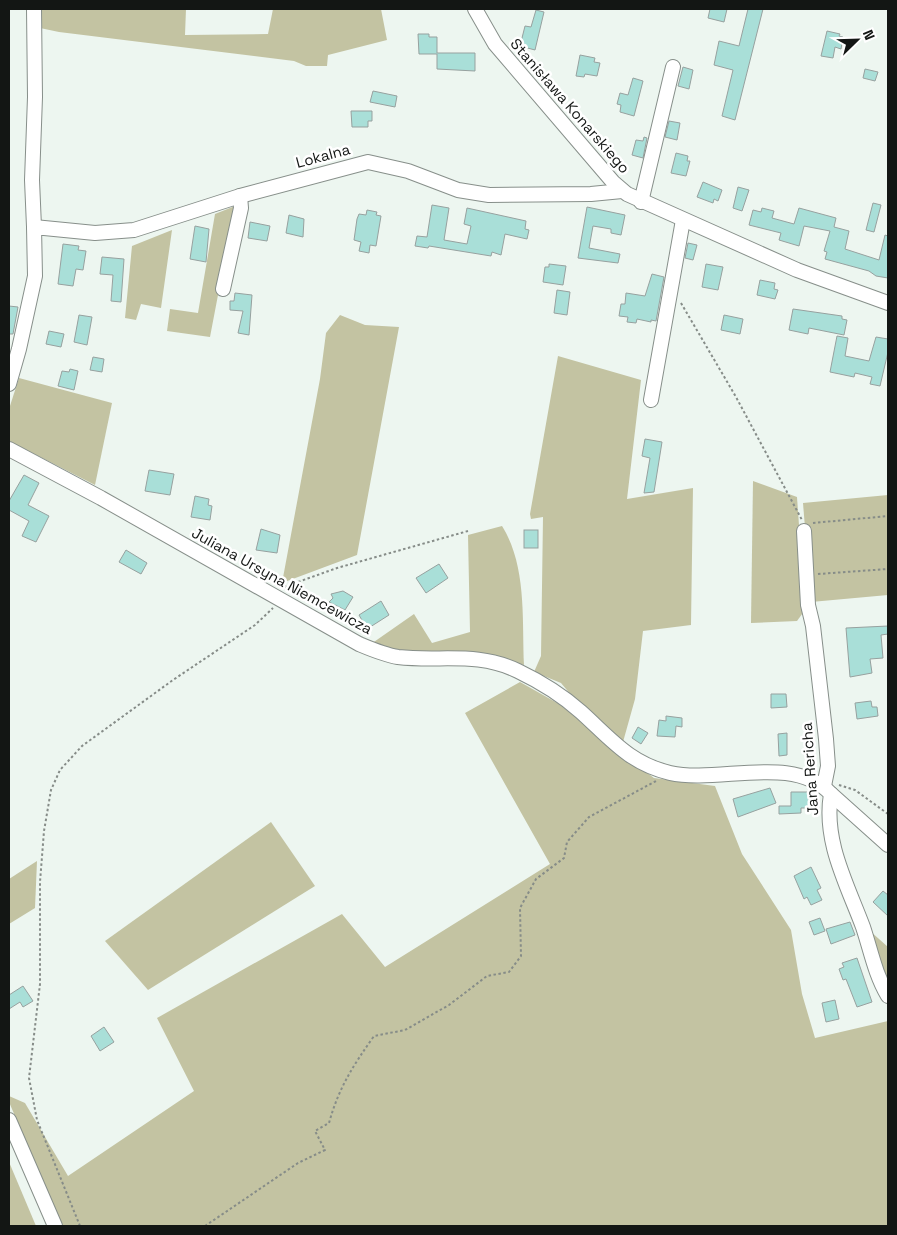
<svg xmlns="http://www.w3.org/2000/svg" width="897" height="1235" viewBox="0 0 897 1235" font-family="'Space Grotesk',sans-serif">
<style>
.green{fill:#c3c3a2}
.building{fill:#a9dfd8;stroke:#97a19f}
.lines{fill:none;stroke-linecap:round;stroke-linejoin:round}
.minor-casing{stroke:#878f8a;stroke-width:16}
.path{stroke:#868c88;stroke-width:2;stroke-dasharray:2.5 2.5;stroke-linecap:butt}
.minor{stroke:#fff;stroke-width:14}
.labels{text-anchor:middle;stroke-width:5;stroke-linejoin:round;paint-order:stroke}
.street-label{font-size:15px;fill:#131614;stroke:#fff}
</style>
<rect width="100%" height="100%" fill="#edf6f0"/>
<!-- green -->
<g class="green">
<path d="M40 9H186L185 35 268 34 273 9H381L387 40 328 55 327 66H306L294 61 59 32 40 28Z"/>
<path d="M235 206 210 337 167 331 170 309 198 313 215 214Z"/>
<path d="M172 230 161 308 141 304 136 320 125 318 132 246Z"/>
<path d="M340 315 365 325 399 327 357 555 282 583 320 379 326 333Z"/>
<path d="M558 356 641 380 627 499 693 488 691 625 643 631 635 699 623 742 582 708 561 683 534 672 541 656 543 517 531 519 530 514Z"/>
<path d="M19 378 112 403 95 485 9 441V409Z"/>
<path d="M753 481 797 497 805 610 797 621 751 623Z"/>
<path d="M888 495V595L811 602 803 503Z"/>
<path d="M502 526C527 566 522 620 524 665L485 653H407L371 644 414 614 432 643 470 632 468 535Z"/>
<path d="M520 682 559 704 654 778 715 786 742 854 791 930 802 994 815 1038 888 1021V1226H62L9 1102V1096L25 1103 68 1176 194 1091 157 1018 342 914 385 967 550 864 465 713Z"/>
<path d="M271 822 315 886 148 990 105 941Z"/>
<path d="M37 861 35 908 9 924V879Z"/>
<path d="M870 931 888 947V985Z"/>
<path d="M9 1162 36 1226H9Z"/>
</g>
<!-- building -->
<g class="building">
<path d="M710 9H727L724 22 708 18Z"/>
<path d="M748 9H763L735 120 722 116 733 70 714 65 719 41 739 46Z"/>
<path d="M536 10 544 12 535 50 520 46 525 26 531 27Z"/>
<path d="M827 31 840 34 839 36 843 37 841 49 835 47 833 58 821 56Z"/>
<path d="M418 34H429V37H437V53H475V71L437 69V54H419Z"/>
<path d="M580 55 595 58 594 62 600 63 597 76 585 74 584 77 576 76Z"/>
<path d="M683 67 693 70 689 89 678 86Z"/>
<path d="M865 69 878 72 875 81 863 78Z"/>
<path d="M633 78 643 81 634 116 620 112 621 105 617 104 620 93 628 95Z"/>
<path d="M373 91 397 96 395 107 370 102Z"/>
<path d="M351 111H372V121H368V127H352Z"/>
<path d="M669 121 680 123 677 140 665 137Z"/>
<path d="M644 137 647 138 643 158 632 155 636 140 643 141Z"/>
<path d="M676 153 688 156 687 161H690L686 176 671 173Z"/>
<path d="M703 182 722 190 718 201 714 199 713 203 697 197Z"/>
<path d="M738 187 749 190 742 211 733 208Z"/>
<path d="M873 203 881 205 874 232 866 230Z"/>
<path d="M432 205 449 208 444 240 467 244 471 226 464 224 467 208 526 221 525 229 529 230 527 239 505 234 501 255 492 252 491 256 429 246 428 248 415 246 417 236 427 237Z"/>
<path d="M587 207 625 215 621 235 611 233V229L593 226 589 248 620 254 618 263 578 258Z"/>
<path d="M762 208 774 211 772 218 794 224 799 208 836 218 834 227 849 231 845 249 879 260 885 235 888 236V278L876 276 869 271 825 259 827 252 824 251 830 231 804 226 799 246 779 240 781 233 749 225 753 210 761 212Z"/>
<path d="M367 210 377 212 376 215 381 216 376 246 370 245 369 253 359 251 361 242 354 240 357 219 359 214 366 215Z"/>
<path d="M289 215 304 219 303 237 286 233Z"/>
<path d="M250 222 270 226 267 241 248 238Z"/>
<path d="M195 226 209 229 206 262 190 259Z"/>
<path d="M688 243 697 245 693 260 685 258Z"/>
<path d="M63 244 79 246 78 250 86 251 83 270 76 269 73 286 58 284Z"/>
<path d="M102 257 124 259 121 302 111 301 113 275 100 274Z"/>
<path d="M549 264 566 266 563 285 543 282 545 267H549Z"/>
<path d="M706 264 723 267 718 290 702 287Z"/>
<path d="M652 274 664 277 656 321 651 320V322L637 319 636 323 627 322 628 317 619 316 621 304H625L626 293 645 296Z"/>
<path d="M760 280 775 283 774 289 778 290 775 299 757 295Z"/>
<path d="M557 290 570 292 567 315 554 313Z"/>
<path d="M235 293 252 295 249 335 238 333 243 311 230 310V301H234Z"/>
<path d="M9 306 18 307 13 334H9Z"/>
<path d="M793 309 842 316V319L847 320 844 335 809 328 808 334 789 330Z"/>
<path d="M79 315 92 317 87 345 74 342Z"/>
<path d="M724 315 743 319 740 334 721 330Z"/>
<path d="M49 331 64 334 61 347 46 344Z"/>
<path d="M837 336 848 338 845 356 869 361 876 337 888 339V352L880 386 870 384 872 377 855 373 854 377 830 372Z"/>
<path d="M93 357 104 359 102 372 90 370Z"/>
<path d="M70 369 78 371 74 390 58 386 62 371 69 372Z"/>
<path d="M645 439 662 442 654 492 644 493 650 458 642 456Z"/>
<path d="M149 470 174 474 170 495 145 491Z"/>
<path d="M24 475 39 483 28 505 49 516 36 542 22 536 29 521 9 510V501Z"/>
<path d="M195 496 209 499 208 505 212 506 210 520 191 517Z"/>
<path d="M261 529 280 535 277 553 256 550Z"/>
<rect x="524" y="530" width="14" height="18"/>
<path d="M126 550 147 563 141 574 119 562Z"/>
<path d="M439 564 448 578 426 593 416 578Z"/>
<path d="M343 591 353 597 345 610 329 602 333 598 331 594Z"/>
<path d="M381 601 389 615 367 629 359 615Z"/>
<path d="M888 626V634L881 635 883 658 870 659 872 673 850 677 846 628Z"/>
<path d="M771 694H786L787 707 771 708Z"/>
<path d="M871 701 872 707H877L878 716 857 719 855 703Z"/>
<path d="M666 716 682 718V727L676 726 675 737 657 736 659 720 666 721Z"/>
<path d="M638 727 648 733 641 744 632 738Z"/>
<path d="M787 733V755L779 756 778 734Z"/>
<path d="M770 788 776 803 738 817 733 799Z"/>
<path d="M791 792H809V808H801V813L779 814V806H791Z"/>
<path d="M811 867 821 888 817 890 822 900 811 905 807 897 804 899 794 876Z"/>
<path d="M883 891 888 895V916L873 902Z"/>
<path d="M820 918 825 931 814 935 809 922Z"/>
<path d="M850 922 855 935 831 944 826 929Z"/>
<path d="M857 958 872 1002 857 1007 846 979 843 980 839 969 844 967 842 963Z"/>
<path d="M23 986 33 1001 23 1007 20 1002 9 1009V995Z"/>
<path d="M835 1000 839 1019 826 1022 822 1003Z"/>
<path d="M104 1027 114 1042 100 1051 91 1036Z"/>
</g>
<g class="lines">
<!-- minor casing -->
<g class="minor-casing">
<g id="minor">
<path d="M34 9 35 97 32 180 34 227"/>
<path d="M475 9 495 44 613 182 627 194 797 270 888 303"/>
<path d="M641 202 673 67"/>
<path d="M223 289 241 208 240 196"/>
<path d="M9 384 19 349 35 276 34 227 95 233 134 230 240 196 368 162 408 171 458 190 489 195 591 194 622 191"/>
<path d="M651 400 683 220"/>
<path d="M9 449 101 498 359 644C371 649 385 655 398 657 440 662 477 651 518 671 541 682 562 695 581 712 611 739 629 763 670 773 719 784 793 753 831 794 823 841 847 884 863 927 871 951 875 974 888 996"/>
<path d="M804 531 808 605 813 626 826 739 828 766 824 786"/>
<path d="M831 794 888 845"/>
<path d="M9 1120 55 1226"/>
</g>
</g>
<!-- path -->
<g class="path">
<path d="M681 303 736 397 802 520"/>
<path d="M813 523 888 516"/>
<path d="M818 574 888 569"/>
<path d="M284 587 337 568 468 531"/>
<path d="M839 785 855 790 888 814"/>
<path d="M80 1226 37 1120 29 1078 40 984V882L44 831 51 790 60 770 82 746 173 680 255 625 273 608"/>
<path d="M205 1226 298 1163 325 1150 315 1131 329 1123C339 1087 353 1066 374 1036L405 1030 449 1005 487 976 509 972 521 956 520 908 536 879 564 858 567 842 589 817 656 781"/>
</g>
<!-- minor -->
<use href="#minor" class="minor"/>
</g>
<g class="labels">
<!-- street labels -->
<g class="street-label">
<text transform="translate(570 106) rotate(49)" y="5">Stanisława Konarskiego</text>
<text transform="translate(323 156) rotate(-15)" y="5">Lokalna</text>
<text transform="translate(282 581) rotate(29)" y="5">Juliana Ursyna Niemcewicza</text>
<text transform="translate(810 769) rotate(-94)" y="5">Jana Rericha</text>
</g>
</g>
<!-- border -->
<rect width="897" height="1235" fill="none" stroke="#131614" stroke-width="20"/>
<!-- north arrow -->
<g transform="translate(857 40) rotate(67)" stroke="#ffffff" stroke-width="4" paint-order="stroke">
<path d="M0-4L9 19L0 12L-9 19Z" fill="#131614"/>
<text y="-8" font-size="14" font-weight="bold" text-anchor="middle" fill="#131614">N</text>
</g>
</svg>
